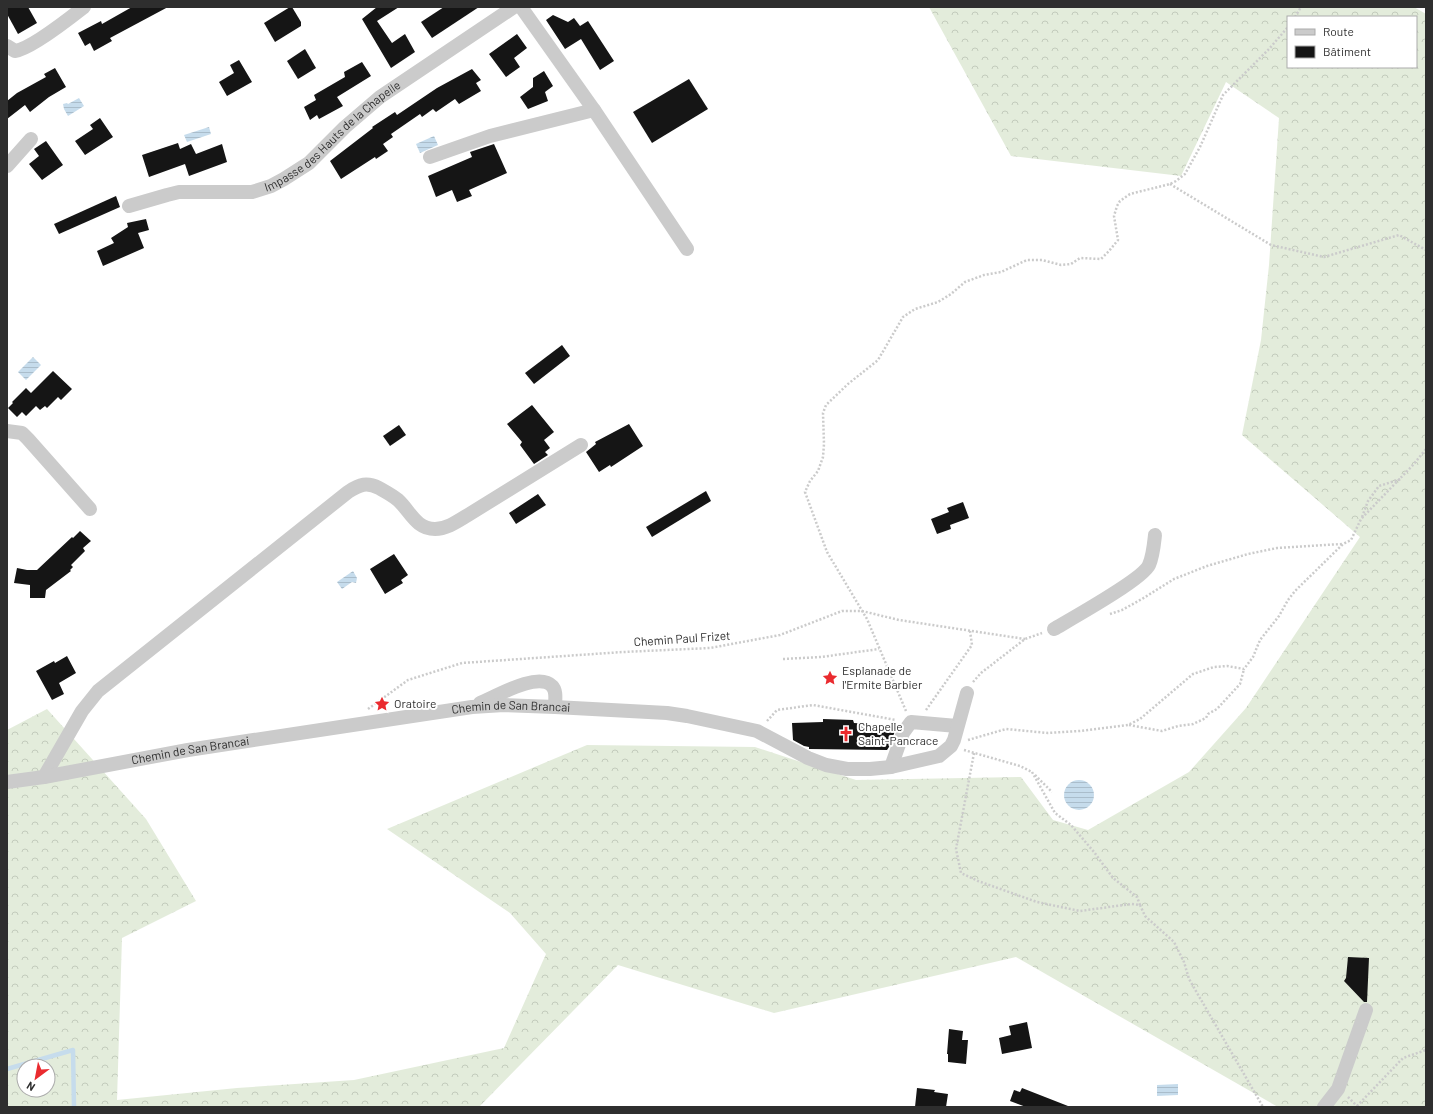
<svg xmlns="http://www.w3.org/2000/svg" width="1433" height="1114" viewBox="0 0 1433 1114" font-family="Barlow,sans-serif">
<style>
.forest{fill:url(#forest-crowns);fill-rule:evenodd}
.water{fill:url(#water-rules)}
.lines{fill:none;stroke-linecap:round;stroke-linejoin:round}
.stream{stroke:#c6dcec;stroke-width:4.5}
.building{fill:#151515}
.path{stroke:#cbcbcb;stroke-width:2.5;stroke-dasharray:2 2;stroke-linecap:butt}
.minor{stroke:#cbcbcb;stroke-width:14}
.labels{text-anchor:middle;stroke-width:4;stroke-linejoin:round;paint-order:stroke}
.street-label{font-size:12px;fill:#2e2e2e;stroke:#fff}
.poi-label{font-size:12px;fill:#2e2e2e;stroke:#fff;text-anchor:start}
</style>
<defs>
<pattern id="forest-crowns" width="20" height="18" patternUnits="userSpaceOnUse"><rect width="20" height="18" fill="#e3ecdb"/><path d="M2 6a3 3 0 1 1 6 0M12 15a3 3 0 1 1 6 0" fill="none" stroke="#c3cbbc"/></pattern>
<pattern id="water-rules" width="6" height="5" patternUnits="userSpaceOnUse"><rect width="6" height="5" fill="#c6dcec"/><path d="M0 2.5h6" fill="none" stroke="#aabdcb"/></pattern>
</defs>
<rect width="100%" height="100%" fill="#fff"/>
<!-- forest -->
<path class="forest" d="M929 7H1414L1426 14V1107H1278L1016 957 774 1013 618 965 479 1107H7V730L47 709 146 819 196 901 122 938 117 1100 237 1088 354 1080 504 1048 546 954 510 913 387 829 587 745 755 747 856 780 1021 777 1053 820 1088 830 1189 772 1246 708 1360 537 1242 435 1261 340 1269 265 1279 118 1226 82 1181 176 1011 156ZM1288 17H1416V67H1288ZM24 1066H48V1090H24Z"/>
<!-- water -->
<g class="water">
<path d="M79 98 84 106 68 116 64 109 63 104 67 103 68 104Z"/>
<path d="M209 127 211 134 187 142 184 135Z"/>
<path d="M434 136 438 145 420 153 416 144Z"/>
<path d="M33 357 41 365 26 380 18 372Z"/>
<path d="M353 571 357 578 356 583 352 582 342 589 337 582Z"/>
<circle cx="1079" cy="795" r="15"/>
<path d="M1178 1084V1095L1157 1096V1085Z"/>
</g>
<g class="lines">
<!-- stream -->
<path class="stream" d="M7 1069 73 1050 74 1107"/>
</g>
<!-- building -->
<g class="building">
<path d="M7 7H28L37 23 18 34 7 14Z"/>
<path d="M132 7H168L110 38 112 41 94 51 90 43 85 46 78 33 101 21 102 24Z"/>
<path d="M290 7H292L301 22V26L275 42 264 23Z"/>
<path d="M377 7H399L377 21 392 43 405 34 415 52 391 68 362 19Z"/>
<path d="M444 7H479L432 38 421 22Z"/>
<path d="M553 15 568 22 574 18 580 26 588 21 614 61 600 70 581 39 565 49 546 20Z"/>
<path d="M517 34 527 48 514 58 520 67 506 77 489 54Z"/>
<path d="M305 49 316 68 298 79 287 61Z"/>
<path d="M239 60 252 82 227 96 219 82 234 73 230 65Z"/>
<path d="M362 62 371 76 337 97 343 106 319 119 317 115 310 120 304 107 316 100 314 95 345 77 344 72Z"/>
<path d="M55 68 66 87 49 97 30 112 25 105 7 119V101L17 93 46 77 44 74Z"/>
<path d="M472 69 481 80 476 83 481 91 459 104 455 99 436 112 433 109 422 117 420 114 391 134 393 137 383 144 388 151 376 159 375 157 341 179 330 161 373 128 372 127 395 112 397 115 437 88Z"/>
<path d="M544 71 553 86 545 92 548 101 528 109 520 97 533 87V78Z"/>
<path d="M689 79 708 109 652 143 633 112Z"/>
<path d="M100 118 113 137 85 155 75 141 93 129 90 125Z"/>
<path d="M46 141 63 165 42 180 29 164 39 156 34 149Z"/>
<path d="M178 143 180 149 191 144 196 154 222 144 227 162 189 176 185 164 149 177 142 155Z"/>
<path d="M494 144 507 173 469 190 472 196 457 202 452 190 436 197 428 176 472 157 470 152Z"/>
<path d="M116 196 120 207 59 234 54 224Z"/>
<path d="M146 219 149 230 138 233 144 248 103 266 97 251 114 243 111 238 128 227 127 223Z"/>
<path d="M562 345 570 356 534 384 525 373Z"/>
<path d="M53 371 72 389 61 400 58 397 47 408 45 406 40 410 36 406 26 416 22 412 17 417 8 408 13 403 12 402 26 388 31 393Z"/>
<path d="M532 405 554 432 544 440 550 448 545 452 548 455 534 464 520 445 522 442 507 424Z"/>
<path d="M629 424 643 446 611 467 610 465 599 472 586 452 596 444 595 442Z"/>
<path d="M399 425 406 435 390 446 383 436Z"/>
<path d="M706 491 711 501 652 537 646 527Z"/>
<path d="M538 494 546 505 516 524 509 513Z"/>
<path d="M963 502 969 518 950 525 951 529 937 534 931 519 949 512 947 508Z"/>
<path d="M80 531 91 541 83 548 85 551 71 565 73 567 70 570 71 571 46 590 45 598H30V585L14 583 17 568 27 570H37L72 537 73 538Z"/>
<path d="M394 554 408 575 401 580 403 583 385 594 370 569Z"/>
<path d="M67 656 76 673 59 683 64 694 52 700 36 671 54 661 55 663Z"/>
<path d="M823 719 853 720 854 723 885 725 895 731 889 747 887 750 809 749V747L804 746 793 740 792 723 823 722Z"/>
<path d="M1348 957 1369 958 1367 1002H1364L1344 981 1346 978Z"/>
<path d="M1027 1022 1032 1048 1002 1054 999 1038 1011 1035 1009 1026Z"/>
<path d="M949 1029 963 1031 962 1040H968L966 1064 948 1062V1054H947Z"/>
<path d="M917 1088 935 1090 934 1092 948 1094 946 1107H915Z"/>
<path d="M1022 1088 1068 1106V1107H1026L1010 1101 1014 1090 1020 1092Z"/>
</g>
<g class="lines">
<!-- path -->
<g class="path">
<path d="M1295 17 1301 7"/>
<path d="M1170 184 1271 245 1324 257 1399 235 1426 250"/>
<path d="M1362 517 1368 501 1379 486 1401 479"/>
<path d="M1110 614 1122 610 1142 599 1174 579 1207 566 1248 554 1277 548 1342 544"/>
<path d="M783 659 821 657 879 649"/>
<path d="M973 682 981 673 1025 639 1042 633"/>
<path d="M368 709 408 680 462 663 623 652 710 648 780 635 842 611H862L899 620 1025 639"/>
<path d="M926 710 972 645 970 631"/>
<path d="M906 711 867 619 827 552 805 492 810 481 818 471 823 457 824 444 823 413 826 405 848 384 878 360 903 317 915 309 938 302 951 294 965 282 984 275 1001 272 1027 260H1042L1061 265 1071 264 1080 258 1101 259 1109 251 1118 240 1114 216 1117 206 1120 201 1130 194 1170 184 1176 181 1185 174 1200 147 1223 95 1269 49 1288 27"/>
<path d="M767 721 777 710 813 705 896 720"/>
<path d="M1129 725 1162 731 1178 726 1193 724 1206 718 1208 714 1217 709 1240 684 1244 669"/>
<path d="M968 740 1006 729 1048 733 1080 731 1128 725 1140 719 1193 674 1214 667 1227 666 1244 669 1253 657 1260 640 1279 616 1288 600 1295 591 1343 544 1351 540 1361 519 1413 465 1426 449"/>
<path d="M964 750 1020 766 1032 772"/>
<path d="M974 753 956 849 961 873 978 881 1037 902 1080 911 1131 904 1140 905 1145 916 1174 942 1184 962 1189 979 1263 1107"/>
<path d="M1032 772 1055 813 1071 825 1094 852 1113 878 1137 897 1140 905"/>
<path d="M1035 775 1052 792"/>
<path d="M1348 1097 1358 1107"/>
<path d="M1357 1106 1403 1058 1426 1050"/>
</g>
<!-- minor -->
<g class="minor">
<path d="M521 7 594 110 687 249"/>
<path d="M7 46 15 51C31 49 70 18 84 7"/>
<path d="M430 157 490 136 594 110"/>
<path d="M7 166 31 139"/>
<path id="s1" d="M129 206 167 195 179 192H252L271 186 284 179 309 163 345 127 380 97 514 7"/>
<path d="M7 431 22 433 28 439 90 509"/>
<path d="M1054 629C1071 619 1143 579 1149 565 1153 556 1154 544 1155 535"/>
<path d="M480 703C495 697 538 671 552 686 557 691 555 700 555 707"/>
<path d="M891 767 903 733 911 722 957 726"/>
<path d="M44 777 82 711 98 691 348 492C360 484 367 482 379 488 386 492 392 495 398 500 410 511 416 529 435 529 447 529 458 521 468 515L581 445"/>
<path id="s2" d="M7 782 44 777 188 750 472 707 504 705 555 707 667 713 687 716 757 731 808 758 826 765 847 769H870L891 767 939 756 951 746 954 740 967 693"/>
<path d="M1324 1107 1338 1089 1366 1010"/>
</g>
</g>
<!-- icons -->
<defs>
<g id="sight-bare" transform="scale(1.2)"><path d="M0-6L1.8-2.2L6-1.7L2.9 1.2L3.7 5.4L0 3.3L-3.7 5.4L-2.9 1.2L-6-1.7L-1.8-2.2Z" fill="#ea2b2f" stroke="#fff" stroke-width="2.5" paint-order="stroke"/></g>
<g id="church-bare" transform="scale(1.2)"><path d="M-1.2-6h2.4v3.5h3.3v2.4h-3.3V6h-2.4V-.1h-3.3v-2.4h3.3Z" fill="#ea2b2f" stroke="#fff" stroke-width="2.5" paint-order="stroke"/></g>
</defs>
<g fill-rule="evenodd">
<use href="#sight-bare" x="830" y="678"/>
<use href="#sight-bare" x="382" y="704"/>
<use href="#church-bare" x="846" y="734"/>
</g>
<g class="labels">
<!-- street labels -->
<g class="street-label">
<text dy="4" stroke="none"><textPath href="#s1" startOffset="224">Impasse des Hauts de la Chapelle</textPath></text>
<text transform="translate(682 639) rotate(-4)" y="4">Chemin Paul Frizet</text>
<text dy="4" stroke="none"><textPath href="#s2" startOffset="510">Chemin de San Brancai</textPath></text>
<text dy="4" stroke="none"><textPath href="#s2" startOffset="186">Chemin de San Brancai</textPath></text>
</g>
<!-- poi labels -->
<g class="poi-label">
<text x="842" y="675">Esplanade de<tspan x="842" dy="14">l'Ermite Barbier</tspan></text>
<text x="394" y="708">Oratoire</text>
<text x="858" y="731">Chapelle<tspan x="858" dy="14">Saint-Pancrace</tspan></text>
</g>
</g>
<!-- border -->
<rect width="1433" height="1114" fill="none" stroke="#2e2e2e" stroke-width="16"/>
<!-- legend -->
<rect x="1287" y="16" width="130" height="52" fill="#ffffff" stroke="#ababab"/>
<rect x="1295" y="29" width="20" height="6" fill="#cbcbcb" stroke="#ababab"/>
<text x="1323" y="36" font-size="12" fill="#2e2e2e">Route</text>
<rect x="1295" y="46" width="20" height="12" fill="#151515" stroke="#ababab"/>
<text x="1323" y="56" font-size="12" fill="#2e2e2e">Bâtiment</text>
<!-- north arrow -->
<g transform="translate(36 1078) rotate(212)"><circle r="19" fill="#ffffff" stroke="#ababab"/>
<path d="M0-3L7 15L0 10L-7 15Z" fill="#ea2b2f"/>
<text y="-6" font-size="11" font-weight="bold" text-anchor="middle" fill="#2e2e2e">N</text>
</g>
</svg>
